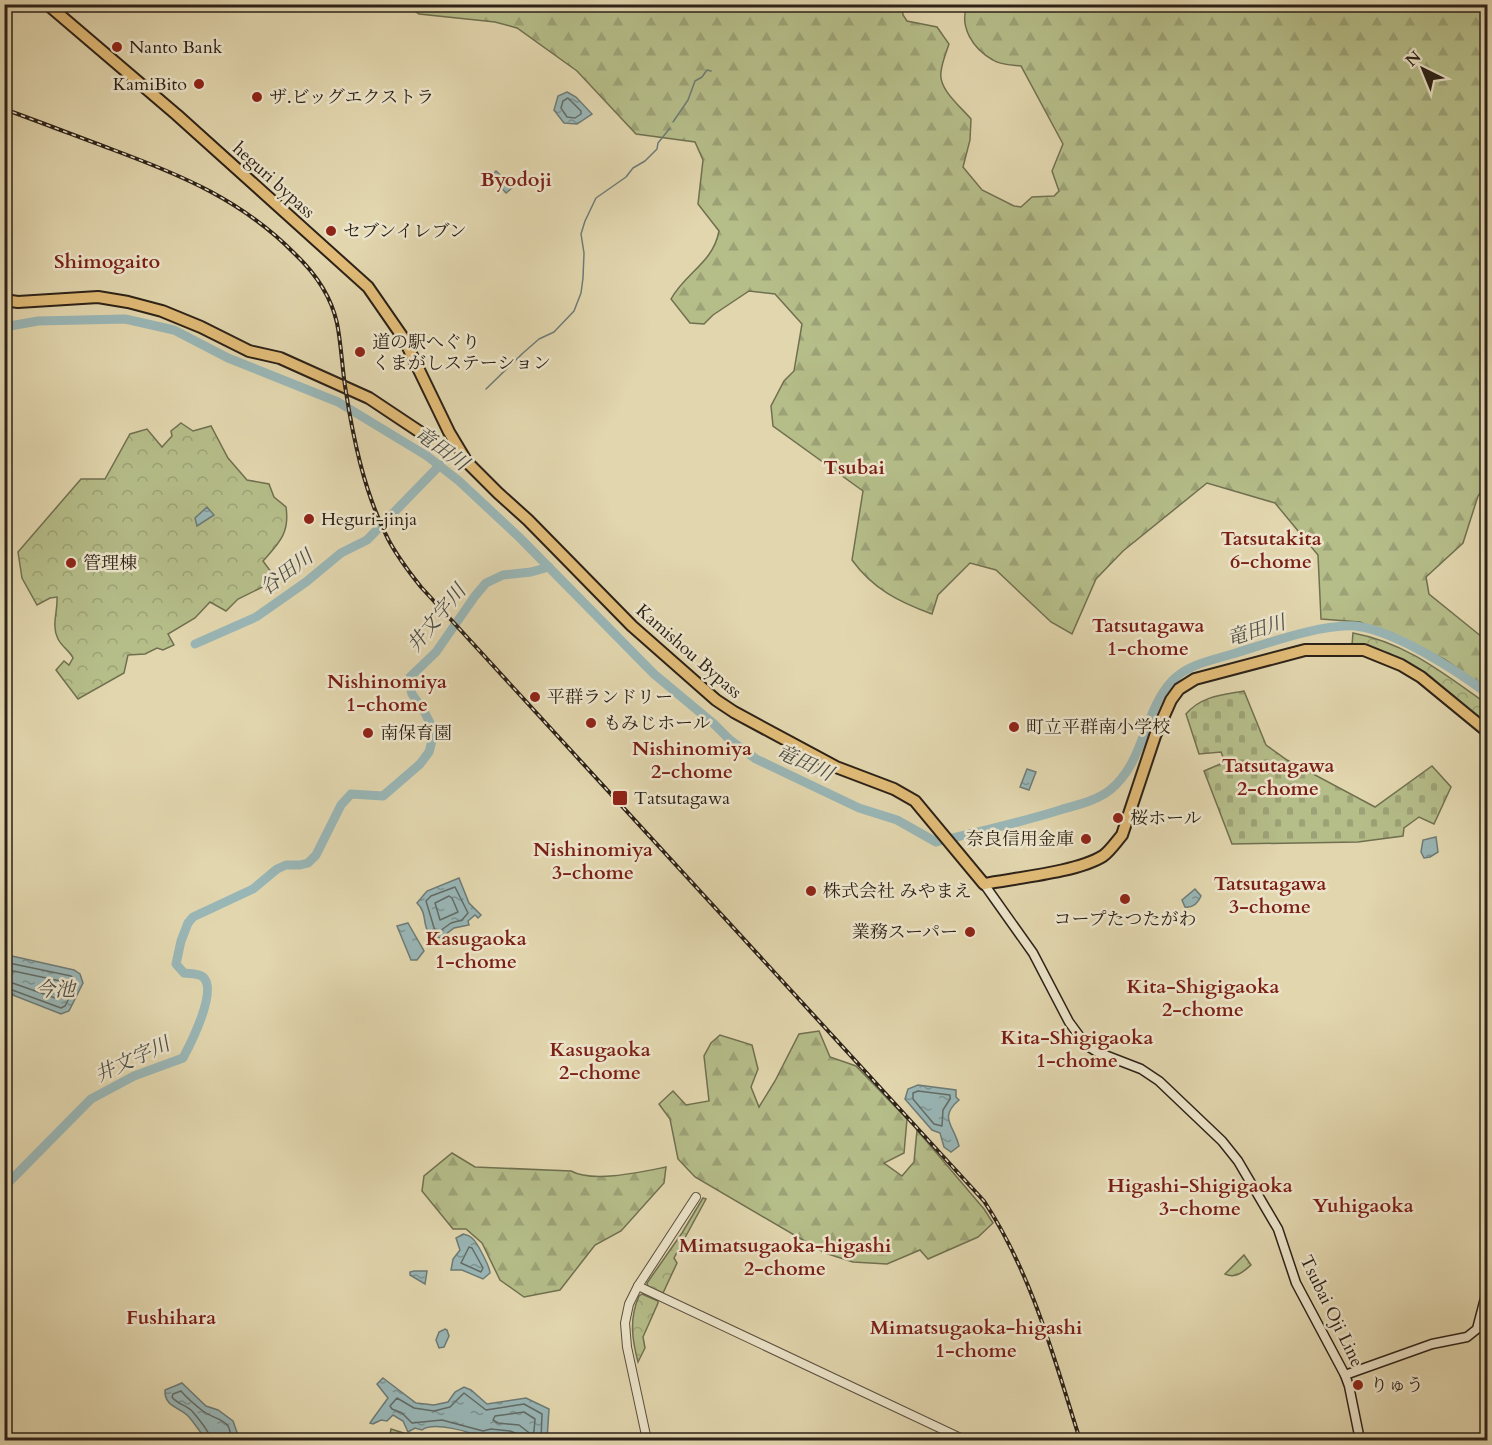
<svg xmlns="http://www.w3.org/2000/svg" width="1492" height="1445" viewBox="0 0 1492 1445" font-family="Cardo,'Noto Serif JP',serif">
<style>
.forest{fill:url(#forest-firs);stroke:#707050;stroke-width:1.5}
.cemetery{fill:url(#cemetery-stones);stroke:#707050;stroke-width:1.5}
.park{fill:url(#park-crowns);stroke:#707050;stroke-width:1.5}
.water{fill:url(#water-ripples);stroke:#6d7b77;stroke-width:1.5}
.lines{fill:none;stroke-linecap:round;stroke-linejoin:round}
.shore{stroke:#626c67;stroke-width:1.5}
.stream{stroke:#6d7b77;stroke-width:1.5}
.river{stroke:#99b6b6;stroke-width:9}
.tertiary-casing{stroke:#5a4f3e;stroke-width:10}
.secondary-casing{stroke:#2c2218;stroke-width:11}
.trunk-casing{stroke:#2c2218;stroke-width:14}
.tertiary{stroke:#ece4ca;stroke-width:8}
.secondary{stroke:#ece4ca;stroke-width:8}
.trunk{stroke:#e1bb77;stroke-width:10}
.rail-casing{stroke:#2c2218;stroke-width:4}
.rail{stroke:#ece4ca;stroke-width:1.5;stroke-dasharray:4.5;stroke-linecap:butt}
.poi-dot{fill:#8f2418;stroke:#ece4ca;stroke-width:2}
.labels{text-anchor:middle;stroke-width:5;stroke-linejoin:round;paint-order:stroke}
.poi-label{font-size:18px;fill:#2c2218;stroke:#ece4ca;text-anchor:start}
.street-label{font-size:18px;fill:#2c2218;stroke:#ece4ca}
.neighbourhood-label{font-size:20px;font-weight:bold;fill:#7a1f14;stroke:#ece4ca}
.water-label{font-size:20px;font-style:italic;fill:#4d4e47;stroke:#ece4ca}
</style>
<defs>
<pattern id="forest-firs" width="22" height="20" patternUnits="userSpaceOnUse" patternTransform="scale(1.5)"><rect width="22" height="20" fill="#b5bd89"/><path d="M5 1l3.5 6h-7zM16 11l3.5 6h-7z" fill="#9ca276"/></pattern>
<pattern id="cemetery-stones" width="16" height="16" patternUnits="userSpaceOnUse" patternTransform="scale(1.5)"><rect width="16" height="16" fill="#b5bd89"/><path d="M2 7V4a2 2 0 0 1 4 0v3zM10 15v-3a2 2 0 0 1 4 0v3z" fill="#9ca276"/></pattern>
<pattern id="park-crowns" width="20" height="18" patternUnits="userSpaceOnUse" patternTransform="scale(1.5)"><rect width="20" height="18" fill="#b5bd89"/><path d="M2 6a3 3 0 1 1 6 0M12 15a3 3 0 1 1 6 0" fill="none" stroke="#9ca276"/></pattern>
<pattern id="water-ripples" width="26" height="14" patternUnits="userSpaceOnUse" patternTransform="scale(1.5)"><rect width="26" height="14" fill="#99b6b6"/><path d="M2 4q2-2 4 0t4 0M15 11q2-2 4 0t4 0" fill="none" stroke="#7d9493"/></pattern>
</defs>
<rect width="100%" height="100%" fill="#e2d6ae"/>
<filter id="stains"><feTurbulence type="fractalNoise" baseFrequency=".00333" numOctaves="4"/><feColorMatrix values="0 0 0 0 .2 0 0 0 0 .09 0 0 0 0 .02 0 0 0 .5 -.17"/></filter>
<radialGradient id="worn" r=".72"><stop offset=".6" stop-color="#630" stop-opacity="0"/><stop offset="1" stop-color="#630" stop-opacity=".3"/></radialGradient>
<!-- forest -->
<g class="forest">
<path d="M408 5H902L903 15 907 21 937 27 949 44C946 53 942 62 941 72 938 89 961 107 971 119L970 140 963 167 982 190 1014 206 1021 207 1032 197 1054 196 1059 191 1052 171 1063 144 1021 66C1012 65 1000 65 993 60 973 49 959 27 967 5H1487V484L1478 496 1463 543 1426 577 1429 594 1487 641V689L1444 659 1360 622 1321 619 1318 555 1275 503 1207 483 1123 551 1096 579 1072 634 1051 622 996 570 970 563 938 595 932 614C899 602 873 589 852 560L863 491 773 426 771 406 784 381 794 371 802 324 775 294 749 291 713 315 704 324 690 323 671 299C686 272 713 263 719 231L698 204 703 160 695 142 636 134 577 71 517 28 495 22 419 14 409 7Z"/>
<path d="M819 1031 830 1057 856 1066 907 1119 904 1153 884 1163 902 1176 914 1162 917 1130 984 1209 993 1223 978 1237 928 1259 920 1250 887 1264 853 1262 825 1253 695 1177 678 1159 670 1119 659 1104 673 1091 686 1105 709 1101 704 1056 711 1043 720 1035 752 1045 758 1069 751 1087 759 1107 775 1081 799 1034Z"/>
<path d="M452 1153 475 1167 571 1171C593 1183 641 1172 666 1167L664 1183 621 1231 595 1245 560 1290 524 1297 500 1280 482 1243 466 1229H453L422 1191 424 1176Z"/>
<path d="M391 1429 425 1440H389Z"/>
</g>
<!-- cemetery -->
<path class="cemetery" d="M1244 691 1266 745 1287 760 1375 807 1432 766 1451 787 1434 824 1419 817 1404 828 1403 836 1358 842 1232 844 1204 771 1225 762 1221 752 1199 754 1186 714C1201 696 1222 695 1244 691Z"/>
<!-- park -->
<g class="park">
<path d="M181 423 193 431 211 426 228 458 247 480 269 484 274 497 286 507C290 533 279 543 263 561L277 580 238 599 226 611 210 602 195 618 168 634 174 645 163 650 157 648 145 654 128 655 124 673 78 699 56 670 64 661 69 665 73 658C70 651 62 647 58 639 51 625 58 612 57 597L50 598 37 605 22 578 18 552 81 479H105L130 434 147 429 162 447 172 436 171 431Z"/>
<path d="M1353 633C1407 643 1444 674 1487 704V729L1431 681 1352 645Z"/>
<path d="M703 1198 706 1199 674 1258 677 1263 663 1293 648 1287 647 1283 682 1233Z"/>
<path d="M1244 1255 1251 1265C1243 1272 1236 1279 1225 1274Z"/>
<path d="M642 1294 658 1301V1303L643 1337 645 1348 638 1362C632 1339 629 1319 639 1296Z"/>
</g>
<!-- water -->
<g class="water">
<path d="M567 92 576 97 592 114 577 124 564 123 554 110 558 96Z"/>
<path d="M496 171 512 186V188L506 193 491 176Z"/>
<path d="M207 507 214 515 197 526 195 518Z"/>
<path d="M1027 769 1036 772 1029 790 1020 787Z"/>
<path d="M1436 837 1438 852 1430 857 1424 858 1421 852 1423 840Z"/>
<path d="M459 878 469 903 481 915 478 918 475 915 468 921 469 925 454 928 441 938C417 934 431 916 417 903L427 891Z"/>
<path d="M1195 889 1201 896C1198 903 1193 908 1185 907L1182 900Z"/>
<path d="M408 923 424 951 417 960H411L397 926Z"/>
<path d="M5 956H12L74 970 80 974 83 983 69 1011 61 1014 5 992Z"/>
<path d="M918 1085 956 1090V1097L959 1100C938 1118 954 1125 959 1146L951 1152 944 1147 940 1133 932 1130 905 1099 908 1089Z"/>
<path d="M463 1234C467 1235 469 1235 472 1238 477 1242 490 1267 490 1273L483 1279 462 1270H451L453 1259 460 1250 456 1238Z"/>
<path d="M414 1271H427L425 1284 410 1275V1272Z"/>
<path d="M445 1329 447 1330 449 1336 444 1347 439 1348 436 1340 439 1332Z"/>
<path d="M383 1378 416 1403 434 1405 448 1402 455 1392 464 1387 471 1390 487 1404 526 1398 549 1409 547 1440H516L515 1437 491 1435 483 1438C470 1432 434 1421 422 1430L415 1428 408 1432 403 1421 393 1415 387 1421 381 1420 373 1424 370 1423 372 1420 388 1398 377 1384Z"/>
<path d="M182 1383 206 1406 218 1410 233 1421 238 1435 234 1440H206C201 1433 195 1424 189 1417 180 1407 164 1407 165 1390Z"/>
</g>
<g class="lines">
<!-- shore -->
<g class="shore">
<path d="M568 98 581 111V114L575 118 567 117 561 108 563 101Z"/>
<path d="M455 887 468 913 462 920 451 923 440 931H435L426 901 431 896Z"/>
<path d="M449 896 452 898 458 912 440 920 435 903Z"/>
<path d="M4 962 71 976 77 983 65 1006 61 1008 4 987"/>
<path d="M4 969 65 982 67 985 61 998 58 999 4 980"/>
<path d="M918 1091 950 1095V1099L943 1110 942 1126 934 1124 913 1099V1093Z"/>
<path d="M469 1247 472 1248 483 1268 481 1272 461 1263Z"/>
<path d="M524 1412 535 1419 534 1431 532 1435 519 1425 498 1423 493 1420 495 1416Z"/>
<path d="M211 1440C210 1432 198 1418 192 1411 186 1405 177 1404 172 1397L173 1394 181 1391C187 1398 195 1405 203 1411 216 1421 233 1418 230 1440"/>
<path d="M522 1440 520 1435 510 1431 491 1429 483 1431 442 1420 412 1423 402 1413 392 1409 390 1406 397 1398 414 1408 434 1411 450 1407 464 1393 486 1410 524 1404 542 1414 541 1440"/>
</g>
<!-- stream -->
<g class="stream">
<path d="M673 122 688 100 695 81 702 77 707 70 711 71"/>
<path d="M486 389 523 353 539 339 554 332 574 311 581 293 583 278 584 253 581 234 585 221 596 198 626 177 633 168 645 161 657 149 658 143 670 128"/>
<path d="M427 456 434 446"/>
</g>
<!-- river -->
<g class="river">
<path d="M4 327 38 321 125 319 174 330 228 358 338 402 427 456 459 481 519 537 654 674 714 724 730 740 756 759 859 808 897 820 936 842C978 832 1019 823 1060 810 1077 805 1096 801 1110 790 1145 762 1143 711 1173 680 1189 663 1218 659 1239 652 1271 642 1322 624 1355 626 1394 630 1456 670 1488 694"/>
<path d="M195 644 256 617 306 582 341 553 367 540 440 465"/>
<path d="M4 1187 91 1099 134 1076 183 1058C191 1043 218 990 203 977 198 973 190 974 184 973L176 964 181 941 188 923 193 917 253 889 277 869 286 865H300L308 863 316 855 341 805 351 794 383 796 420 764 429 752 432 741 433 734 431 725 424 711 412 694 409 684 410 677 436 652 475 596 486 583 503 575 531 572 549 567"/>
</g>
<!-- tertiary casing -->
<g class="tertiary-casing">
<g id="tertiary">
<path d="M638 1286 965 1440"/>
<path d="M647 1440 627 1347 625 1323 629 1304 638 1286 696 1197"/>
</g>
</g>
<!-- secondary casing -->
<g class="secondary-casing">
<g id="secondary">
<path d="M984 884 1033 953 1069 1022 1086 1045 1097 1052 1141 1069 1159 1081 1222 1141 1238 1161 1278 1229 1296 1283 1345 1375 1349 1386 1360 1440"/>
<path d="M1345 1375 1432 1344 1467 1337 1477 1329 1488 1287"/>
<path d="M1471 1440 1488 1436"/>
</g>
</g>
<!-- trunk casing -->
<g class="trunk-casing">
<g id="trunk">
<path d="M47 4 177 115 368 287 404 339 449 432 467 462 498 493 528 520 632 626 716 700 734 712 836 767 894 789 915 801 984 884C1015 878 1078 872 1103 856 1110 851 1116 842 1122 835L1155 736 1171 700 1179 689 1195 679 1305 650H1364L1401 665 1421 677 1488 732"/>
<path d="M4 300 18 302 98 297 128 302 162 311 201 327 249 351 280 358 369 398 435 442 442 445H456"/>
</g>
</g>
<!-- tertiary -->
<use href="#tertiary" class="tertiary"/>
<!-- secondary -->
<use href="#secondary" class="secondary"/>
<!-- trunk -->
<use href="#trunk" class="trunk"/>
<!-- rail casing -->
<g class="rail-casing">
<path id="rail" d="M4 109C40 122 76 136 111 149 181 175 242 200 295 254 314 272 331 296 337 323 341 343 342 365 345 386 353 438 364 492 388 539 397 556 409 572 421 587L984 1201C1032 1274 1054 1358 1080 1440"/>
</g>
<!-- rail -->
<use href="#rail" class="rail"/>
</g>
<!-- markers -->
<g class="poi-dot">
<circle cx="117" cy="47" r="6"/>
<circle cx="199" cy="84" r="6"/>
<circle cx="257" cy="97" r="6"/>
<circle cx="331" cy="231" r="6"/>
<circle cx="360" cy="352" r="6"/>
<circle cx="309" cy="519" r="6"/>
<circle cx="71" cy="563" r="6"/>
<circle cx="535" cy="697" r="6"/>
<circle cx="591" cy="723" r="6"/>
<circle cx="1014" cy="727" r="6"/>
<circle cx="368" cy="733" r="6"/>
<rect x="612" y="790" width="16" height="16" rx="3"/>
<circle cx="1118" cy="818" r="6"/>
<circle cx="1086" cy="839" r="6"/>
<circle cx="811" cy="891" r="6"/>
<circle cx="1125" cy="899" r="6"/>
<circle cx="970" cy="932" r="6"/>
<circle cx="1358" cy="1385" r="6"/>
</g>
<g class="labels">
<!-- poi labels -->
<g class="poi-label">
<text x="129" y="53">Nanto Bank</text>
<text x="187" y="90" text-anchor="end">KamiBito</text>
<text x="269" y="103">ザ.ビッグエクストラ</text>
<text x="343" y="237">セブンイレブン</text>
<text x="372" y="348">道の駅へぐり<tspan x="372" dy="21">くまがしステーション</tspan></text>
<text x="321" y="525">Heguri-jinja</text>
<text x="83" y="569">管理棟</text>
<text x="547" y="703">平群ランドリー</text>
<text x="603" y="729">もみじホール</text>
<text x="1026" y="733">町立平群南小学校</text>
<text x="380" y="739">南保育園</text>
<text x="634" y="804">Tatsutagawa</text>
<text x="1130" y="824">桜ホール</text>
<text x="1074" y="845" text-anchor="end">奈良信用金庫</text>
<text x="823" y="897">株式会社 みやまえ</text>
<text x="1125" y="925" text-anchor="middle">コープたつたがわ</text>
<text x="958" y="938" text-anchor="end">業務スーパー</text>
<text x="1370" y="1391">りゅう</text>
</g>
<!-- street labels -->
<g class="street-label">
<text transform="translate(274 180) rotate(42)" y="6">heguri bypass</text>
<text transform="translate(689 651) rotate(41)" y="6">Kamishou Bypass</text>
<text transform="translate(1332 1311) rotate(64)" y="6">Tsubai Oji Line</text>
</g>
<!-- neighbourhood labels -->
<g class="neighbourhood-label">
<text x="516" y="186">Byodoji</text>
<text x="107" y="268">Shimogaito</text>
<text x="854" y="474">Tsubai</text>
<text x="1271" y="545">Tatsutakita<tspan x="1271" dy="23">6-chome</tspan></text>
<text x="1148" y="632">Tatsutagawa<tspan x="1148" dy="23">1-chome</tspan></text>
<text x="387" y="688">Nishinomiya<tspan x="387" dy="23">1-chome</tspan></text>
<text x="692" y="755">Nishinomiya<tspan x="692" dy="23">2-chome</tspan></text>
<text x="1278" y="772">Tatsutagawa<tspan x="1278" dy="23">2-chome</tspan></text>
<text x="593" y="856">Nishinomiya<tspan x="593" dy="23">3-chome</tspan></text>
<text x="1270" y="890">Tatsutagawa<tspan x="1270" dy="23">3-chome</tspan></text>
<text x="476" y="945">Kasugaoka<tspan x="476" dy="23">1-chome</tspan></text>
<text x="1203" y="993">Kita-Shigigaoka<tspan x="1203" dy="23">2-chome</tspan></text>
<text x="1077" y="1044">Kita-Shigigaoka<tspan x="1077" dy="23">1-chome</tspan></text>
<text x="600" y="1056">Kasugaoka<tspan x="600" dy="23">2-chome</tspan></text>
<text x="1200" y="1192">Higashi-Shigigaoka<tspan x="1200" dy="23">3-chome</tspan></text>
<text x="1363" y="1212">Yuhigaoka</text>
<text x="785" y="1252">Mimatsugaoka-higashi<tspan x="785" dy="23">2-chome</tspan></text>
<text x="171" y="1324">Fushihara</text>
<text x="976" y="1334">Mimatsugaoka-higashi<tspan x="976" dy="23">1-chome</tspan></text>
</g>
<!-- water labels -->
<g class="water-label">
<text transform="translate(442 448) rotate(36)" y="7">竜田川</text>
<text transform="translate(286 572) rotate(-37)" y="7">谷田川</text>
<text transform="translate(436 618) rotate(-51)" y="7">井文字川</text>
<text transform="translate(1256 630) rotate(-17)" y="7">竜田川</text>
<text transform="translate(805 762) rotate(25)" y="7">竜田川</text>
<text x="55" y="996">今池</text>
<text transform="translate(132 1059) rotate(-25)" y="7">井文字川</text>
</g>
</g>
<!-- margin -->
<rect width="1492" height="1445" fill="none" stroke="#e2d6ae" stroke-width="24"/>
<rect x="6" y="6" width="1480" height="1433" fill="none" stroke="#2c2218" stroke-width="3"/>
<rect x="12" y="12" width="1468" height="1421" fill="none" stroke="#2c2218" stroke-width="1.5"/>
<!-- north arrow -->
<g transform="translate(1423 69) rotate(317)" stroke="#ece4ca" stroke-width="4.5" paint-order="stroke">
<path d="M0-4.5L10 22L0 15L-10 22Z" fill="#2c2218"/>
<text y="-9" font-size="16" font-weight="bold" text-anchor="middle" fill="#2c2218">N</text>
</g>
<rect width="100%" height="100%" filter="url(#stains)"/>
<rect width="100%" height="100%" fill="url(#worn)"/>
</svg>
